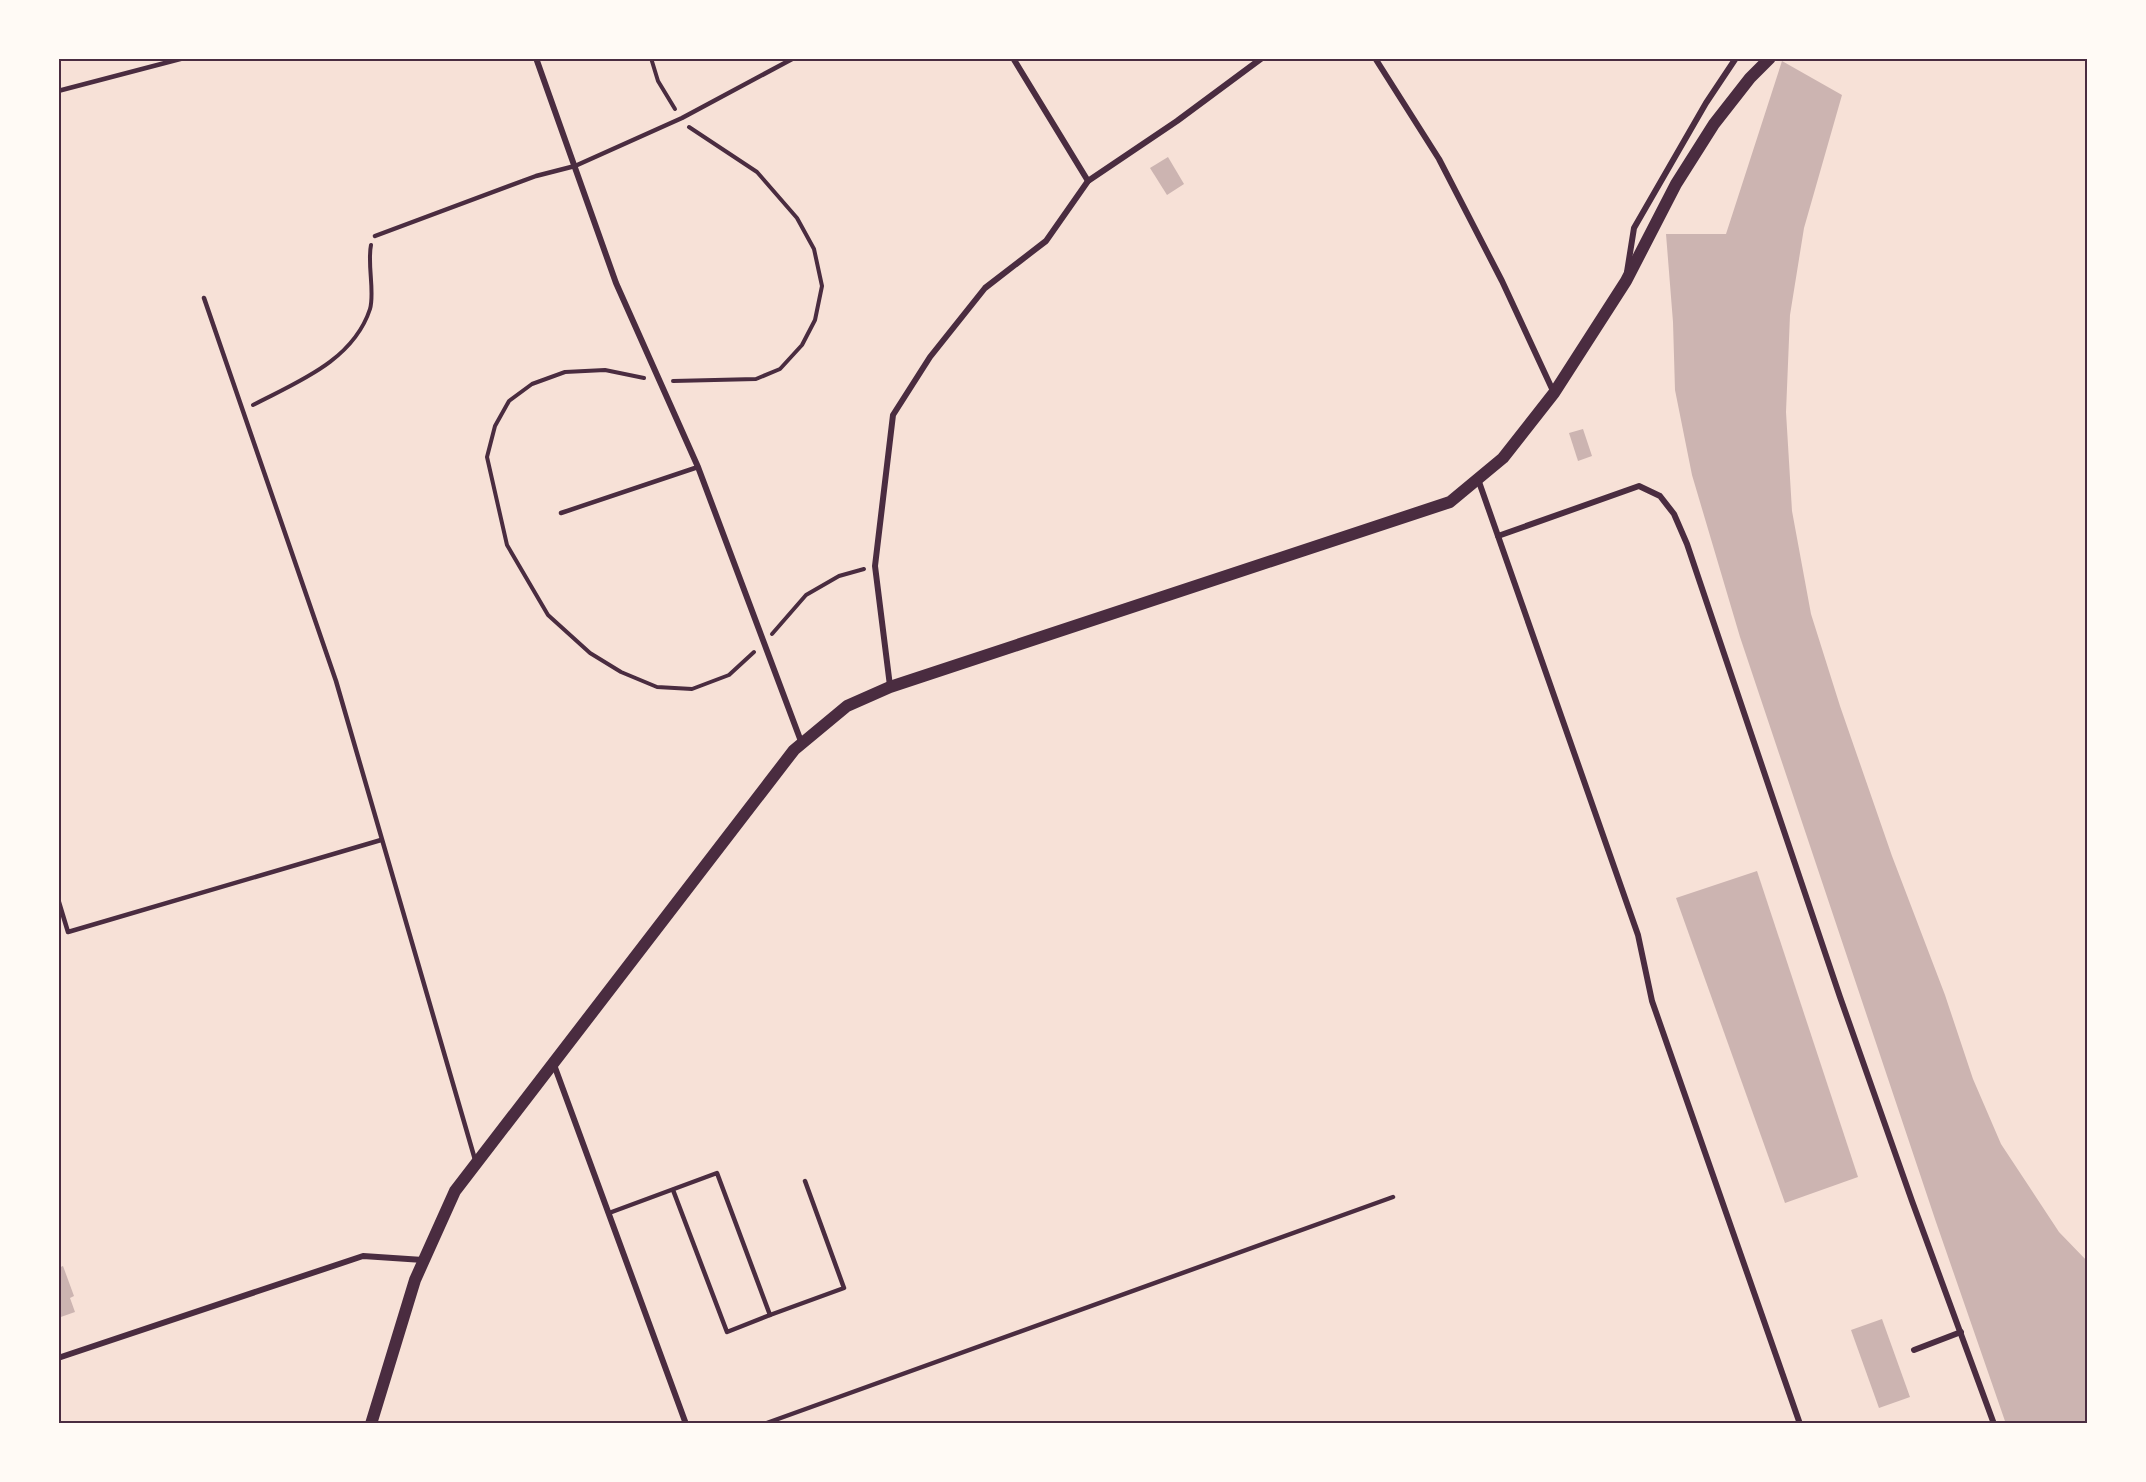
<svg xmlns="http://www.w3.org/2000/svg" width="2146" height="1482" viewBox="0 0 2146 1482" font-family="Signika,sans-serif">
<style>
.building{fill:#ccb4b1}
.lines{fill:none;stroke-linecap:round;stroke-linejoin:round}
.path{stroke:#4a2c40;stroke-width:4}
.service{stroke:#4a2c40;stroke-width:4.5}
.minor{stroke:#4a2c40;stroke-width:6}
.secondary{stroke:#4a2c40;stroke-width:12}
.neatline{fill:none;stroke:#4a2c40;stroke-width:2}
</style>
<rect width="100%" height="100%" fill="#f7e1d7"/>
<!-- building -->
<g class="building">
<path d="M1782 61 1842 95 1804 228 1790 315 1786 412 1792 511 1811 614 1840 706 1892 856 1945 995 1973 1079 2001 1144 2059 1232 2088 1262V1424H2006L1936 1222 1740 637 1692 475 1675 390 1673 322 1666 234H1726Z"/>
<path d="M1168 157 1184 184 1167 195 1150 168Z"/>
<path d="M1583 429 1592 456 1578 461 1569 433Z"/>
<path d="M1757 871 1858 1177 1785 1203 1676 898Z"/>
<path d="M63 1266 74 1296 70 1298 75 1312 58 1318V1268Z"/>
<path d="M1882 1319 1910 1397 1879 1408 1851 1330Z"/>
</g>
<g class="lines">
<!-- path -->
<g class="path">
<path d="M651 58 658 81 675 109"/>
<path d="M644 378 605 370 565 372 532 384 509 401 495 426 487 457 507 545 548 615 590 653 621 672 657 687 692 689 729 675 754 652"/>
<path d="M673 381 756 379 780 369 802 345 815 320 822 286 814 249 797 218 757 172 689 127"/>
<path d="M253 405C297 382 353 361 370 309 375 293 367 263 371 245"/>
<path d="M772 634 806 595 839 576 864 569"/>
</g>
<!-- service -->
<g class="service">
<path d="M58 91 184 58"/>
<path d="M375 236 536 176 575 166 682 118 794 58"/>
<path d="M204 298 336 681 476 1163"/>
<path d="M561 513 698 467"/>
<path d="M58 899 68 932 381 840"/>
<path d="M673 1190 727 1332 770 1315"/>
<path d="M609 1213 717 1173 770 1315 844 1288 805 1181"/>
<path d="M764 1424 1393 1197"/>
</g>
<!-- minor -->
<g class="minor">
<path d="M536 58 616 283 698 467 802 744"/>
<path d="M1013 58 1088 181"/>
<path d="M1375 58 1439 159 1502 281 1554 393"/>
<path d="M1627 272 1634 228 1706 103 1736 58"/>
<path d="M1478 479 1638 935 1652 1001 1800 1424"/>
<path d="M1498 536 1639 486 1660 496 1674 514 1687 544 1840 997 1912 1201 1994 1424"/>
<path d="M890 686 875 566 893 415 930 357 985 288 1046 241 1088 181 1177 121 1262 58"/>
<path d="M553 1062 686 1424"/>
<path d="M1914 1350 1961 1332"/>
<path d="M58 1358 363 1256 423 1260"/>
</g>
<!-- secondary -->
<path class="secondary" d="M371 1424 415 1280 455 1191 794 750 847 706 890 687 1450 502 1503 458 1554 393 1626 281 1676 184 1714 124 1750 78 1770 58"/>
</g>
<!-- border -->
<rect width="2146" height="1482" fill="none" stroke="#fffaf5" stroke-width="120"/>
<rect x="60" y="60" width="2026" height="1362" class="neatline"/>
</svg>
